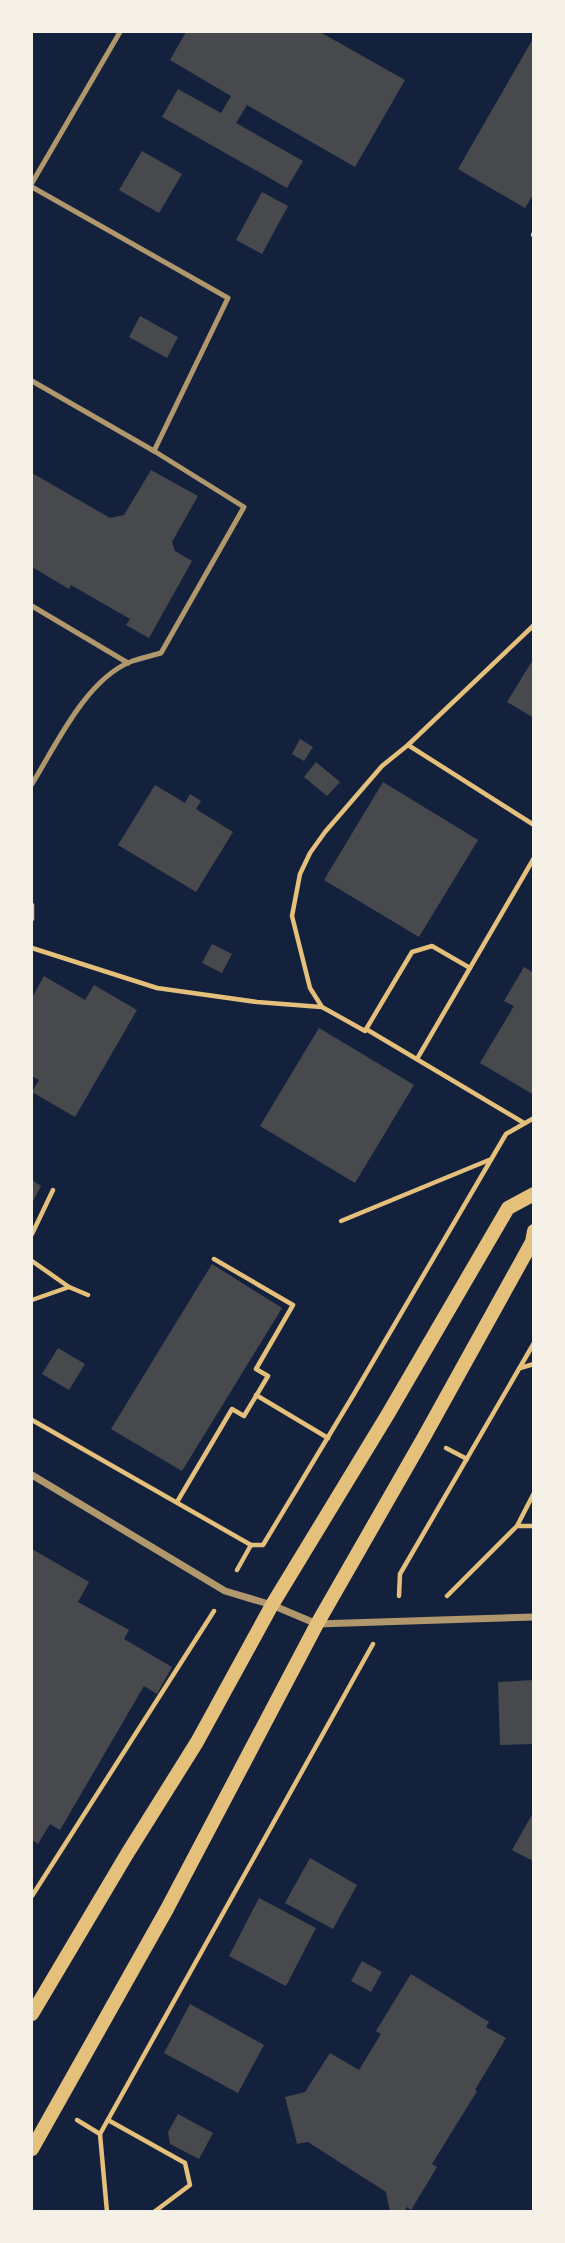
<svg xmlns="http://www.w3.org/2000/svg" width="565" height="2243" viewBox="0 0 565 2243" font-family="'Titillium Web',sans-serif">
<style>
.building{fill:#48494c}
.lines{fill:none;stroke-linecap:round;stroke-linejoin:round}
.path{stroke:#e5c07b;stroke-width:4.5}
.service{stroke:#b1986c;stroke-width:5}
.minor{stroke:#b1986c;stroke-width:7}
.secondary{stroke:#e5c07b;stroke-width:14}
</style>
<rect width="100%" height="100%" fill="#14213d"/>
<!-- building -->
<g class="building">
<path d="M186 32H320L405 80 355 167 247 105 236 123 303 161 287 188 162 117 178 89 221 113 231 96 170 60Z"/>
<path d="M534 37V193L525 208 458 169Z"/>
<path d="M142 151 182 174 159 213 119 190Z"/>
<path d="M262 192 288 206 262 254 236 240Z"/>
<path d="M140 316 178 337 167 358 129 337Z"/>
<path d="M151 470 198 496 172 542 175 551 192 561 149 638 126 625 130 619 71 585 69 589 32 567V473L110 518 124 515Z"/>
<path d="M534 658V718L507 702Z"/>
<path d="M300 739 313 747 304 761 292 754Z"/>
<path d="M316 762 340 782 327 796 304 777Z"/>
<path d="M383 782 478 840 419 937 324 880Z"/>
<path d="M155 785 185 803 190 794 201 801 196 809 233 832 196 892 118 845Z"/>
<path d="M212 944 232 954 222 973 202 963Z"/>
<path d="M524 967 534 973V1095L480 1063 514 1006 504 1001Z"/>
<path d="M44 976 85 1000 94 985 137 1010 75 1117 32 1092 39 1080 32 1076V998Z"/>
<path d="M319 1028 414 1085 355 1183 260 1126Z"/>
<path d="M32 1180 41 1186 32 1203Z"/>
<path d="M212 1264 282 1308 182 1471 111 1429Z"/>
<path d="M58 1348 85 1364 69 1390 42 1374Z"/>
<path d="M32 1549 89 1582 78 1602 129 1630 124 1639 172 1667 157 1694 144 1686 60 1830 50 1824 38 1844 32 1840Z"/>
<path d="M534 1680V1744L500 1745 498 1682Z"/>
<path d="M534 1811V1857L531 1860 512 1850Z"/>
<path d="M310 1858 357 1885 333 1929 285 1903Z"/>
<path d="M259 1898 316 1928 286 1986 229 1956Z"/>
<path d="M362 1961 382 1972 371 1992 351 1981Z"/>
<path d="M411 1974 489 2022 486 2027 506 2038 475 2090 477 2091 432 2164 437 2167 411 2210 407 2207 404 2212H390L386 2192 308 2142 297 2144 285 2097 305 2092 330 2053 359 2070 381 2034 376 2031Z"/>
<path d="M190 2004 264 2045 238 2093 164 2053Z"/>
<path d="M178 2114 213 2133 199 2159 170 2144 168 2132Z"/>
</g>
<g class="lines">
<!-- path -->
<g class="path">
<path d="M533 235 534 233"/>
<path d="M408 745 534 825"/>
<path d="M32 905V919"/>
<path d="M32 948 157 988 257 1002 321 1007"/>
<path d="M470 968 432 946 412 952 365 1031 322 1007 310 988 292 916 300 874 310 853 325 832 382 766 408 745 534 625"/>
<path d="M366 1029 524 1123"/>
<path d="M417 1059 534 858"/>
<path d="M341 1221 489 1160"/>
<path d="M32 1234 53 1190"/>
<path d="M32 1261 69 1287 88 1295"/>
<path d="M32 1300 69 1287"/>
<path d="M520 1368 534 1364"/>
<path d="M256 1395 328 1438"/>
<path d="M32 1420 251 1545H263L354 1394 506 1134 534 1118"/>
<path d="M446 1448 467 1459"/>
<path d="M177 1502 232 1409 244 1416 268 1376 256 1369 293 1305 214 1259"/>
<path d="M518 1526H534"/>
<path d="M237 1570 251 1545"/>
<path d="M399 1596 400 1574 534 1343"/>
<path d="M447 1596 517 1526 534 1493"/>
<path d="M32 1896 214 1611"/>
<path d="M77 2120 100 2134"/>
<path d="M108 2120 185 2163 190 2185 154 2212"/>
<path d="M107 2212 100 2134 373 1644"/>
</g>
<!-- service -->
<g class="service">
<path d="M32 183 120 32"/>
<path d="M32 187 228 298 154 451"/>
<path d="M32 381 154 451 244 507 161 653C151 656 140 658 130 662 86 680 56 745 32 784"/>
<path d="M32 606 128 663"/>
</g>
<!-- minor -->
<path class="minor" d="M32 1475 225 1591 272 1605 317 1624 534 1617"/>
<!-- secondary -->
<g class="secondary">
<path d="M32 2014 127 1854 197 1742 272 1605 388 1414 508 1208 534 1194"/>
<path d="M32 2149 167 1909 317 1624 424 1437 532 1242 534 1231"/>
</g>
</g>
<!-- border -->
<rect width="565" height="2243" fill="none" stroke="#f6f1e7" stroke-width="66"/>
</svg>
